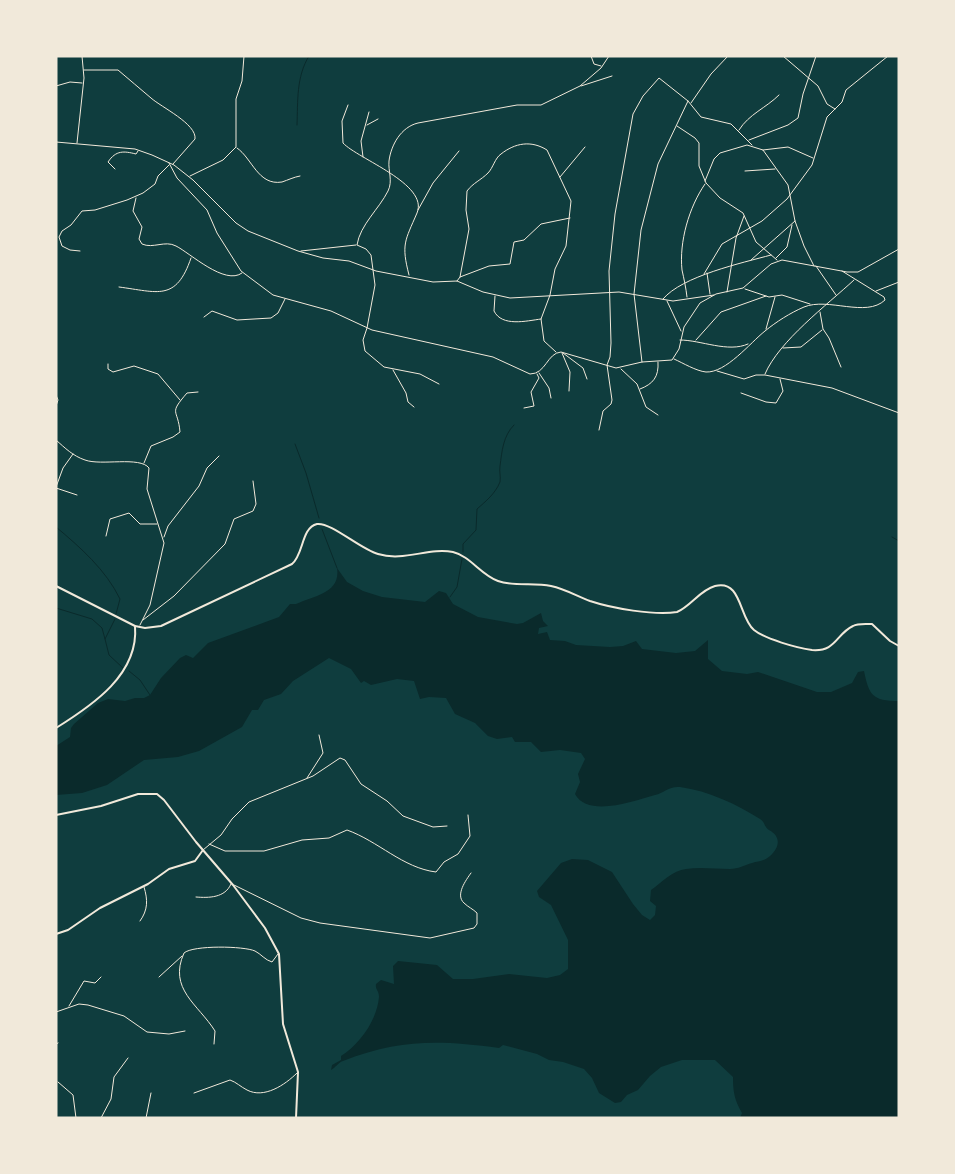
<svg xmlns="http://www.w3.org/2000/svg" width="955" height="1174" viewBox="0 0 955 1174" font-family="Rubik,sans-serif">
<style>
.water{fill:#0a2a2b}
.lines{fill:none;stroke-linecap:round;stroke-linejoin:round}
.stream{stroke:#0a2a2b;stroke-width:1}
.minor{stroke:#f1e9da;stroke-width:1}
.tertiary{stroke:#f1e9da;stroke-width:2}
</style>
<rect width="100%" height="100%" fill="#0f3d3e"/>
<!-- water -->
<path class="water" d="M337 568 347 582 363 591 382 597 425 602 439 591 446 593 453 604 478 617 517 624 523 623 541 613 543 621 548 626 539 628 538 634 547 632 550 640 565 641 576 645 610 647 623 646 636 641 642 649 676 653 695 651 708 640V659L722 671 747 674 758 672 817 692H831L852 683 858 672 864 671C869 695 872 701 899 701V1118H740L742 1113C734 1099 733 1091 733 1077L715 1060H682L661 1067 650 1076 638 1090 627 1095 621 1102 615 1103 599 1093 592 1078 584 1069 563 1062 549 1060 537 1054 503 1045 499 1048C439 1040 400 1039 343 1061 339 1062 335 1068 331 1070L332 1065 341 1060V1056C360 1044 377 1020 379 997 379 990 375 990 376 984L381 980 394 984 393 966 398 961 437 965 453 979H473L509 974 547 978 560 975 568 969V940L551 905 539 897 537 891 561 863 572 859 588 860 612 872 633 904 642 915 650 920 655 915 656 906 650 901 651 890C661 883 673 870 686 869 700 867 716 869 730 869 738 869 745 865 752 863 759 861 765 861 770 856 779 848 782 837 769 830 764 827 765 822 760 819 736 804 709 791 680 787 669 786 664 793 655 795 634 801 588 818 575 794L580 782 578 774 585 759 581 753 560 750 541 752 531 742H515L512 737 497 739 488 736 475 723 455 714 446 698 429 697 420 699 414 681 397 679 371 685 364 681 361 683 351 669 329 658 293 681 281 694 264 700 258 710H252L242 727 199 751 178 757 144 760 107 785 82 793 56 795V746L70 737 71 728 74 724 98 703 108 699 125 701 135 698H144L150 695 161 678 180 658 186 655 193 658 208 643 279 617 290 604H296C314 596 341 593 337 568Z"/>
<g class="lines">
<!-- stream -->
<g class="stream">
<path d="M297 125C298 101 296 77 309 56"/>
<path d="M295 444 306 473 319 518"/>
<path d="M56 527C80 547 106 570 120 599L116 614"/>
<path d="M322 529 337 568"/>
<path d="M892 537 899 541"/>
<path d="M463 552V544L476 530 477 509C486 501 495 494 500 482 501 477 499 471 500 466 502 451 503 436 514 425"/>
<path d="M450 597 457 587 462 559"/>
<path d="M56 608 92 619 102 628 105 639"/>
<path d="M115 619 105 639 109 655 123 668"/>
<path d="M129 671 140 680 150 695"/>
</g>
<!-- minor -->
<g class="minor">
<path d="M591 56 594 64 601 66"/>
<path d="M783 56 818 86 827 104 835 109"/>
<path d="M84 70H118C129 79 140 89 151 98 161 107 197 124 195 139L173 164"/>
<path d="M56 86 70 82 82 83"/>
<path d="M581 86 612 76"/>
<path d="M691 103 711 74 728 56"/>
<path d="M348 105 342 121 343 143C358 159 429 184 417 213 405 241 401 244 409 275"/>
<path d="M367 125 378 119"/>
<path d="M677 126 695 138 699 143V166L706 183 720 198 743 213 756 242 777 260"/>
<path d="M739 130C749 114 766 108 779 95"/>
<path d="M749 140 788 125 798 118 803 94 816 56"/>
<path d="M56 142 135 149 152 155 174 165 193 180 236 223 248 231 298 251 323 258 349 261 376 271 433 282 457 281 483 292 510 298 619 292 673 301 714 295"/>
<path d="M77 143 84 78 82 56"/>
<path d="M237 148C252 158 258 186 282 182 288 180 294 177 300 176"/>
<path d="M763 150 788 147 813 158"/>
<path d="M363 157 361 141 369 112"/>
<path d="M169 163 177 178 207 210 217 233 241 271 273 295 331 311 372 330 493 357 530 374C546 374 547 353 561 352L616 368 642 362 672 360 679 349 684 327 700 303 716 294 743 288 771 264 782 260 847 272H858L899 249"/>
<path d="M115 169 108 162C116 150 124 151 136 154L138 151"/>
<path d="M745 171 775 169"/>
<path d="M190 176 223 160 236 147V99L242 81 244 56"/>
<path d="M560 177 585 147"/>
<path d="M705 181 714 159 720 153 747 145 763 150 788 185 795 221 804 246 814 266"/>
<path d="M136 198 133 211 142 227 139 239 142 244C153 249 165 240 176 246 190 253 225 286 242 273"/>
<path d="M418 210 433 183 459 151"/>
<path d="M80 251 70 250 62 246 59 237 62 231 71 225 82 211 95 210 127 200 143 193 155 184 158 176 169 165"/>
<path d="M301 251 356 245"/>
<path d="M776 258 787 247 792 225"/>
<path d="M751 260 795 221"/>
<path d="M816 266 836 295"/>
<path d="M707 273 710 294"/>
<path d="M704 274 722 244 762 221 787 199 812 165 827 117 842 102 846 90 888 56"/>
<path d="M460 277 469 229 466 210 467 191C473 183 481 180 488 173 493 168 495 158 501 154 515 143 531 140 547 150L571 201 566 246 555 269 550 295 541 319 544 341 556 352"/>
<path d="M457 281 460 277 489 266 510 264 514 242 524 240 541 224 570 218"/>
<path d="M119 287C158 292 176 302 191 258"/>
<path d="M745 289 769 297 782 295 810 304"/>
<path d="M876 291 899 282"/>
<path d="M727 292 736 238 744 216"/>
<path d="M495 296 494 311C502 327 526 321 541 319"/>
<path d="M687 297C686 288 684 279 682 270 679 242 689 207 705 184"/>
<path d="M663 299C682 276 742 263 771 255"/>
<path d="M667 301 681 331"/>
<path d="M820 312 823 329 829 338 841 367"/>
<path d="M204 317 212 311 237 320 271 318 278 313 285 299"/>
<path d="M766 329 775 297"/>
<path d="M680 340C701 340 728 353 748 344"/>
<path d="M696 340 721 312 766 296"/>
<path d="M783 348 801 347 822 330"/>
<path d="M562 353 570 372 569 391"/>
<path d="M563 353 583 368 587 379"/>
<path d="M674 359C683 363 696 371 706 372 726 373 750 343 765 331 776 322 790 313 804 307 828 297 866 318 885 300L884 297 842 271"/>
<path d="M642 362 634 294 641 230 658 164 688 101"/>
<path d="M108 364V369L113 372 134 366 158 374 180 400"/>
<path d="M621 369 637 384 646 407 658 415"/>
<path d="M393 370 406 393 408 402 414 407"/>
<path d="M717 371 744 379 756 375H765L832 388 899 413"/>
<path d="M539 373 549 388 551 398"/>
<path d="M765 374C779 341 827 305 854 280"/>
<path d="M439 384 420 374 384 367 365 351 363 340 367 328 375 285 371 255 366 249 357 245C360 225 379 209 388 191 393 181 388 171 389 161 391 145 401 127 418 123L517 105H541L580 86 601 68 609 56"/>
<path d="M640 389C653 384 659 377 658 362"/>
<path d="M741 393 766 402 776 403 783 391 780 379"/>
<path d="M56 395 58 400 56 406"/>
<path d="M524 408 534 406 531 392 539 378 537 374"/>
<path d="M599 430 603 411 611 404 612 400 607 365 610 357 611 343 609 271 615 214 633 114 643 96 659 78 688 101 701 117 731 124 752 145"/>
<path d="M56 440C65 448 73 456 85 460 101 466 140 456 149 468L147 489 164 543 150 605 140 625"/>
<path d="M144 463 151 446 173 437 180 432C178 408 168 415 187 393L198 392"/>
<path d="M56 487 63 468 73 454"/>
<path d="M56 488 77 495"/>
<path d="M106 536 110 519 129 513 140 524H157"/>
<path d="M164 537 168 526 199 486 207 468 219 456"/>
<path d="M143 620 174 596 225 544 234 519 253 511 256 504 253 481"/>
<path d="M307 778 323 753 319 735"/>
<path d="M209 844 225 851H264L302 840 329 838 347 830C378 841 403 868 436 872L444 862 458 854 470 836 468 815"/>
<path d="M203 850 221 835 232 819 249 802 313 776 340 758 345 760 361 784 387 801 403 816 433 827 447 826"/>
<path d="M234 885 301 918 320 923 430 938 474 928 477 924V913C473 909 468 907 464 903 455 895 466 880 471 873"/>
<path d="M196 897C209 898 225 898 231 884"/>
<path d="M140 921C148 910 148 900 144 887"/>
<path d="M159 977 182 956"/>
<path d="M69 1006 84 981 95 983 101 977"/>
<path d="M56 1012 79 1004 88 1005 124 1016 147 1032 169 1034 185 1031"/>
<path d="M56 1044 58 1043"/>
<path d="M214 1044 215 1031C198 1004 168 989 184 953 193 945 244 946 255 951 261 954 265 960 272 962L278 954"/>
<path d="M58 1082 73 1095 76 1118"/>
<path d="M194 1093 230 1080C236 1082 241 1087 247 1090 264 1099 285 1085 297 1073"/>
<path d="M101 1118 111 1099 114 1077 128 1058"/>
<path d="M146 1118 151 1093"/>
</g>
<!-- tertiary -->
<g class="tertiary">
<path d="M56 586 135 626 145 628 161 626 292 564C304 554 301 528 317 524 331 522 360 549 378 554 404 562 429 547 453 552 470 556 481 575 498 581 515 587 534 582 551 586 565 589 577 596 590 601 611 608 655 616 677 612 691 606 700 590 715 586 742 579 739 618 754 630 765 639 797 648 812 650 836 652 836 634 853 626 858 623 866 624 872 624L890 641 899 646"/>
<path d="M56 728C93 705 139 674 135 626"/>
<path d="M56 815 101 806 138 794H157L164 800 196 842 233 885 265 928 279 954 283 1024 298 1072 296 1118"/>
<path d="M56 934 68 930 100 908 148 884 169 869 195 861 203 850"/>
</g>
</g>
<!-- border -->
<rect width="955" height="1174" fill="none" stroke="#f1e9da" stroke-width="115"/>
</svg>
